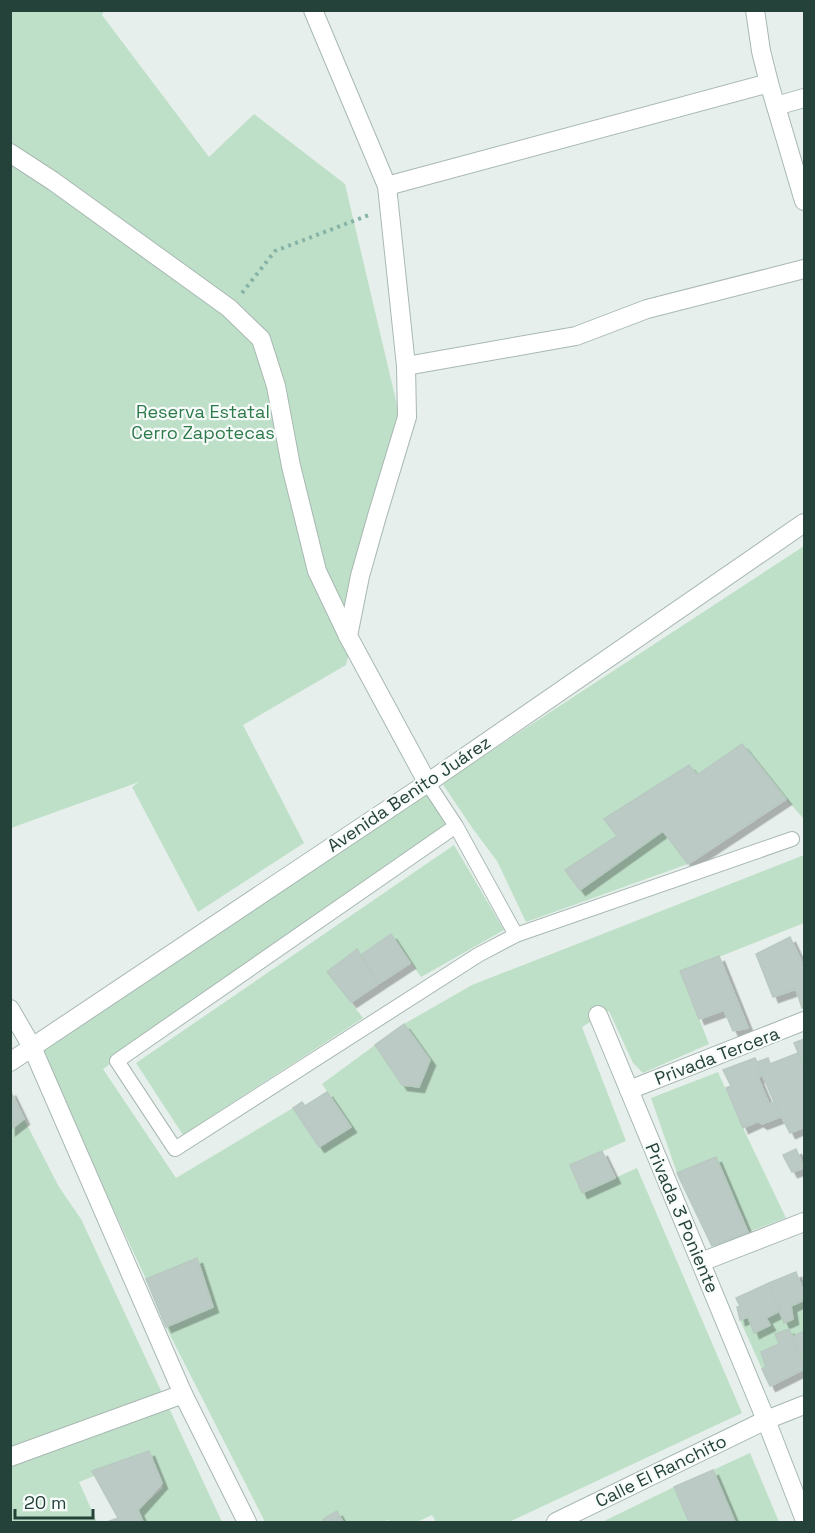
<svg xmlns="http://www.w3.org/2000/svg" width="815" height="1533" viewBox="0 0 815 1533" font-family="'Space Grotesk',sans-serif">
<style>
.green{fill:#bfe0c8}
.building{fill:#bbcac4;stroke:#b8c9c2;stroke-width:1.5;filter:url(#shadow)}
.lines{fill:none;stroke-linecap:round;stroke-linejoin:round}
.lane-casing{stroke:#a8b8b2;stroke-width:16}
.street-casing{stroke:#a8b8b2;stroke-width:20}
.path{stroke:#86b3a5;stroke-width:4;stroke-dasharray:3 4.5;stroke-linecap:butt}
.lane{stroke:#fff;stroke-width:14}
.street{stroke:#fff;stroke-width:18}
.labels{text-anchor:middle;stroke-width:4.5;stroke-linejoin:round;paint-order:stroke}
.park-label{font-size:18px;fill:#2d7a4b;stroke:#f7fbf9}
.street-label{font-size:18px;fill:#24423a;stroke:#f7fbf9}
</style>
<defs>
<filter id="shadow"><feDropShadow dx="5.5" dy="5.5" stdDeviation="0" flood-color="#0004"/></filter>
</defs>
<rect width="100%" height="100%" fill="#e6efeb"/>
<!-- green -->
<g class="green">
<path d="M11 11H104L102 15 209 157 254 114 345 184 402 426 346 665 243 725 304 843 198 912 132 787 139 782 11 828Z"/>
<path d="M804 546V819L786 799 742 744 697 775 689 765 604 819 617 836 565 870 663 831 688 864 526 922 497 861 473 829 442 783Z"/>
<path d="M423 786 449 825 103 1069 176 1178 293 1108 319 1147 351 1127 322 1084 375 1045 402 1085 419 1087 429 1060 404 1024 472 985 804 855V923L681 972 709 1044 643 1073 633 1063 609 1011 582 1027 626 1141 571 1165 582 1193 637 1168 742 1413 509 1522H436L432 1515 417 1522H390L388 1520 382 1522H343L337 1511 323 1519 324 1522H265L166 1327 213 1307 197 1258 146 1279 39 1050Z"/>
<path d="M454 845 504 930 421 977 391 934 361 955 356 949 327 972 363 1018 183 1135 136 1063Z"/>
<path d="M718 1072 743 1128 786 1218 748 1232 716 1158 677 1173 651 1098Z"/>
<path d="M24 1119 59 1187 81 1219 222 1522H143L138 1510 163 1488 149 1454 79 1482 97 1522H11L10 1130Z"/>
<path d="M804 1300V1331L792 1337 789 1329 775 1334 779 1344 761 1352 766 1367 762 1369 740 1320 748 1317 754 1333 770 1326 766 1318 780 1311 784 1323 793 1319 791 1306Z"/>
<path d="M750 1453 779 1522H735L713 1470Z"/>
<path d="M674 1487 689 1522H602Z"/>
</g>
<!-- building -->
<g class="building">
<path d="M742 744 786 799 688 864 663 831 580 890 565 870 617 836 604 819 689 765 697 775Z"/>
<path d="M391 934 410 963 378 984 361 955Z"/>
<path d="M790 937 804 967V1007L802 1008 796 989 773 997 756 954Z"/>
<path d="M357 949 378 984 351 1002 327 972Z"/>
<path d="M719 956 748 1028 733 1031 724 1010 699 1019 680 971Z"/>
<path d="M404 1024 430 1060 419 1087 402 1085 375 1045Z"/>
<path d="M804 1039V1067L794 1043Z"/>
<path d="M798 1053 804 1067V1127L790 1133 774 1102 757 1062 768 1058 770 1064Z"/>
<path d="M755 1058 763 1074 758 1078 769 1104 774 1102 782 1116 762 1124 758 1121 743 1128 726 1088 731 1086 723 1070Z"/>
<path d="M10 1090 24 1119 10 1130Z"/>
<path d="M327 1092 351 1127 319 1147 293 1108 302 1102 305 1106Z"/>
<path d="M796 1149 804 1168 792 1172 783 1155Z"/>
<path d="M602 1151 615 1178 582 1193 570 1165Z"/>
<path d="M716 1157 748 1232 712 1246 677 1173Z"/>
<path d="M197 1258 213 1307 166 1327 146 1279Z"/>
<path d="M796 1272 804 1294V1300L791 1306 793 1319 784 1323 769 1283Z"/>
<path d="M769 1283 780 1311 766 1318 770 1325 754 1333 748 1317 740 1320 737 1307 740 1306 736 1298Z"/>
<path d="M789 1329 804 1363V1369L770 1386 762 1369 766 1367 761 1352 779 1344 775 1334Z"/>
<path d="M804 1331V1363L792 1337Z"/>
<path d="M149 1451 162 1483 138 1510 143 1522H107L118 1518 92 1471Z"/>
<path d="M713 1470 735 1522H689L674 1487Z"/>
<path d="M337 1511 343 1522H324L323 1519Z"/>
</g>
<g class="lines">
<!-- lane casing -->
<g class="lane-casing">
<g id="lane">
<path d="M427 782 456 826 516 935 478 955 175 1149 117 1061 456 826"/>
<path d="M516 935 792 839"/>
</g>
</g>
<!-- street casing -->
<g class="street-casing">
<g id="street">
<path d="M313 10 387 186 406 366 407 417 377 516 360 576 348 636"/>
<path d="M755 10 761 51 769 83 804 201"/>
<path d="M776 106 804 98"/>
<path d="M10 153 53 181 229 308 261 339 276 386 291 466 317 571 348 636 427 782"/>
<path d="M387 186 769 83"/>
<path d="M406 366 576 336 647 309 804 269"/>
<path d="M10 1009 32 1047 183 1394 247 1522"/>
<path d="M598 1015 766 1420 804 1518"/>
<path d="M10 1062 423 786 804 523"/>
<path d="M629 1090 804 1021"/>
<path d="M701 1262 804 1222"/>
<path d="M10 1457 183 1394"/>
<path d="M556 1522 766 1420 804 1405"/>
</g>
</g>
<!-- path -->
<path class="path" d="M242 293 275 251 369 215"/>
<!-- lane -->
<use href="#lane" class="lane"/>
<!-- street -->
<use href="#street" class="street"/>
</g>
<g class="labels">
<!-- park labels -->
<g class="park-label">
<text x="203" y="418">Reserva Estatal<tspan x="203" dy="21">Cerro Zapotecas</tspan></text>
</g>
<!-- street labels -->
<g class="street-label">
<text transform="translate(409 794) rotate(-34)" y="6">Avenida Benito Juárez</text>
<text transform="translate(717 1056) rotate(-21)" y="6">Privada Tercera</text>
<text transform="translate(682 1218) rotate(67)" y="6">Privada 3 Poniente</text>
<text transform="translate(661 1471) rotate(-26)" y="6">Calle El Ranchito</text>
</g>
</g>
<!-- border -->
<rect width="815" height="1533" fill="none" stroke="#24423a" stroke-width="24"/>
<!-- scale -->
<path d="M15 1509v9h78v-9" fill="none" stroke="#24423a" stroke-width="3"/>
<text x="24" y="1509" font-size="18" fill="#24423a" stroke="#f7fbf9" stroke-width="4.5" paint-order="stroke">20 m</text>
</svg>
